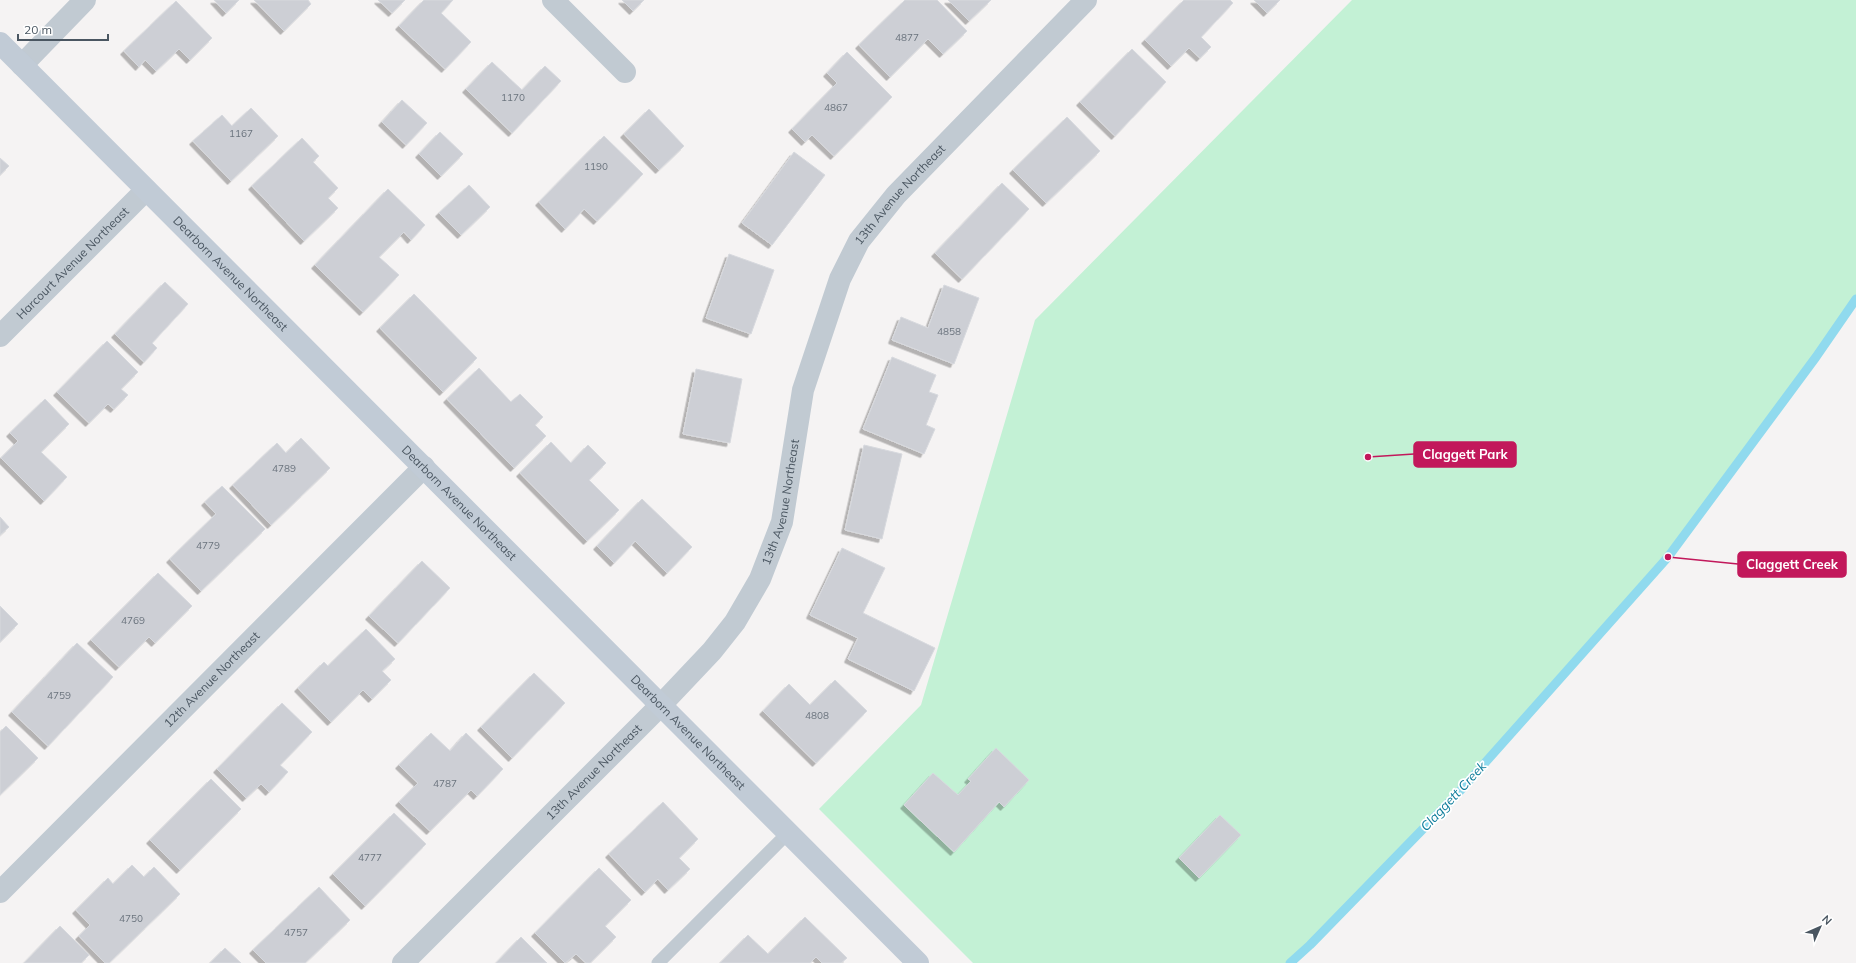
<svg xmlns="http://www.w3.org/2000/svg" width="1856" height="963" viewBox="0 0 1856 963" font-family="Mulish,sans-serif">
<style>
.green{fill:#c3f1d5}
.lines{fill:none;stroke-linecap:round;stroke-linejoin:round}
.stream{stroke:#90daee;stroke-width:9}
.building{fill:#cdcfd5;stroke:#d7d9de;filter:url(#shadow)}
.lane{stroke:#c1cad2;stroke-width:13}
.street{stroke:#c1cad2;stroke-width:22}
.secondary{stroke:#c1cbd6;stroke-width:22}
.labels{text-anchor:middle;stroke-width:3.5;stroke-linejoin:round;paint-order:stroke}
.number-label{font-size:10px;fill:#6b747e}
.street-label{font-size:12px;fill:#4a5661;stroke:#fff}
.water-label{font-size:13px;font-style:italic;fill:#0c7c9b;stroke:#fff}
.leader{fill:none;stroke:#c2185b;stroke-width:1.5}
.callout-dot{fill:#c2185b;stroke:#fff;stroke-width:1.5}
.callout{fill:#c2185b;stroke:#c2185b;stroke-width:1.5}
.callout-label{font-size:13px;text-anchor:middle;font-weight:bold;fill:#fff}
</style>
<defs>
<filter id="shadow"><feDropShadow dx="-3.5" dy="3.5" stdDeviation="0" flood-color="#0004"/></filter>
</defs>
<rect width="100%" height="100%" fill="#f5f3f3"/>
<!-- green -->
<path class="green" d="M1352 0H1856V299L1816 357 1668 557 1459 792 1310 945 1290 963H973L819 809 921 705 1035 320Z"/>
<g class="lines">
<!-- stream -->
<path class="stream" d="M1290 963 1310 945 1459 792 1668 557 1816 357 1856 299"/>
</g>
<!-- building -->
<g class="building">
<path d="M214 0H239L226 13Z"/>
<path d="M254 0H308L311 4 284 31Z"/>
<path d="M378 0H405L392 13Z"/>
<path d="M424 0H453L441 13 471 42 445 69 399 26Z"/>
<path d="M622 0H644L633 11Z"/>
<path d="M905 0H937L967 31 943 54 928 39 890 77 859 45Z"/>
<path d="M948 0H991L969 21Z"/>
<path d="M1184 0H1230L1233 3 1201 37 1211 47 1200 58 1189 48 1171 66 1145 40Z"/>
<path d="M1254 0H1280L1267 13Z"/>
<path d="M176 1 212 38 190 60 179 49 156 71 145 60 139 67 124 51Z"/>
<path d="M1132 49 1166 82 1115 136 1080 102Z"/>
<path d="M847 52 892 97 834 156 812 135 805 142 792 129 837 83 827 73Z"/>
<path d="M492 62 522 90 545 66 561 81 512 133 466 89Z"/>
<path d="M402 100 427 123 406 145 382 122Z"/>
<path d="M251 108 278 136 231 181 193 141 222 115 232 126Z"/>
<path d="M649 109 684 146 659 170 624 134Z"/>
<path d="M1067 117 1100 151 1046 203 1013 170Z"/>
<path d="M440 132 463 154 441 176 419 154Z"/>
<path d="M604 136 643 174 597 221 584 209 565 229 539 202Z"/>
<path d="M302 138 319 156 313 162 338 188 328 198 338 208 304 241 252 186Z"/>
<path d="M794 152 825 175 772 245 742 223Z"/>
<path d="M0 158 9 166 0 175Z"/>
<path d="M1002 183 1029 209 962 279 935 253Z"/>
<path d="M469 185 490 207 461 235 439 213Z"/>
<path d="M388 189 425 225 411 240 404 232 379 257 399 275 363 312 315 265Z"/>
<path d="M729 254 774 270 751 334 706 318Z"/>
<path d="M165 282 188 304 152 343 157 348 144 362 115 334Z"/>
<path d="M944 285 979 298 954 364 892 340 901 317 928 328Z"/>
<path d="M414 294 477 358 443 392 380 328Z"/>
<path d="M107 341 138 372 121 389 128 395 114 409 108 404 89 423 57 392Z"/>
<path d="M892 357 936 375 929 392 938 395 926 425 935 429 924 454 863 429Z"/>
<path d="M479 368 511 402 520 394 543 417 535 425 546 436 514 468 447 399Z"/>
<path d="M696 369 742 379 730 443 683 434Z"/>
<path d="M45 399 69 424 41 452 67 477 44 501 1 458 18 441 10 433Z"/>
<path d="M301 438 330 468 271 525 233 485 277 443 286 453Z"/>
<path d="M551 442 571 463 588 445 606 463 589 480 619 510 587 541 520 473Z"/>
<path d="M864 445 902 454 882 539 845 530Z"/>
<path d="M222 486 265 529 201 591 170 559 216 514 205 502Z"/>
<path d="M642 499 692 547 667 573 635 541 614 563 597 546Z"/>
<path d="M0 517 9 527 0 535Z"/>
<path d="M842 548 885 568 863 613 935 648 914 691 848 659 858 638 810 615Z"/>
<path d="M422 561 450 588 398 643 369 616Z"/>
<path d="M158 573 192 606 155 643 149 637 119 667 91 640Z"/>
<path d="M0 606 18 624 0 642Z"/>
<path d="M366 629 395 659 382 671 391 680 372 699 363 690 331 722 298 688 324 662 328 666Z"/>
<path d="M77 643 113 677 48 746 12 712Z"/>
<path d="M534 673 565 703 512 758 481 727Z"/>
<path d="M835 680 867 711 816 763 763 711 789 684 810 705Z"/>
<path d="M282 703 312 732 280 765 288 772 269 792 261 784 246 798 217 769Z"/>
<path d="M6 726 38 758 0 795V732Z"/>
<path d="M431 733 450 751 466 733 503 769 477 796 471 790 430 831 399 802 418 783 399 765Z"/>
<path d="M996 748 1029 780 1004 807 999 802 954 852 904 805 933 773 958 795 971 781 968 779Z"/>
<path d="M211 779 241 809 180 870 150 840Z"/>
<path d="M663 802 698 839 679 858 690 869 668 890 658 879 645 892 609 854Z"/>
<path d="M394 813 426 844 365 906 333 874Z"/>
<path d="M1220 815 1241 835 1199 878 1179 858Z"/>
<path d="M132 865 144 877 154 867 180 894 109 963H105L79 936 90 925 76 910 108 878 113 884Z"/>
<path d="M599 868 631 900 605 926 616 937 590 963H586L576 954 565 963 535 933Z"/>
<path d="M319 887 350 920 305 963H266L253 950Z"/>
<path d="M805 917 847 958 841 963H822L816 957 810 963H720L748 935 768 954Z"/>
<path d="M60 926 89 955 81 963H24Z"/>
<path d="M521 937 547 963H496Z"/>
<path d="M225 948 241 963H210Z"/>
</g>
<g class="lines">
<!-- lane -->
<path class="lane" d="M658 963 788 833"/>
<!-- street -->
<g class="street">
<path d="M553 0 625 72"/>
<path d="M22 65 85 0"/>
<path id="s1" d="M0 336 146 190"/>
<path id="s2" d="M0 892 424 467"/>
<path id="s3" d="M403 963 660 706 712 651 735 622 760 579 782 522 803 390 840 279 859 241 896 195 1086 0"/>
</g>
<!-- secondary -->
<path class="secondary" id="s4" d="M0 43 918 963"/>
</g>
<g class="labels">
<!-- number labels -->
<g class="number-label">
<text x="907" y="41">4877</text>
<text x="513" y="101">1170</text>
<text x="836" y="111">4867</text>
<text x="241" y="137">1167</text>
<text x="596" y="170">1190</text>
<text x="949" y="335">4858</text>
<text x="284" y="472">4789</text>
<text x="208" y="549">4779</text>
<text x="133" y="624">4769</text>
<text x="59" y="699">4759</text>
<text x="817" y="719">4808</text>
<text x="445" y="787">4787</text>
<text x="370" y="861">4777</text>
<text x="131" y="922">4750</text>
<text x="296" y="936">4757</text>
</g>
<!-- street labels -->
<g class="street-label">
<text dy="4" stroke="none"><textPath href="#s3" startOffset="942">13th Avenue Northeast</textPath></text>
<text dy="4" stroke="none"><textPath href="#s1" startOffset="103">Harcourt Avenue Northeast</textPath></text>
<text dy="4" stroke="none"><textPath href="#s4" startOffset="326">Dearborn Avenue Northeast</textPath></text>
<text dy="4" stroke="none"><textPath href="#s4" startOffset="650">Dearborn Avenue Northeast</textPath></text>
<text dy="4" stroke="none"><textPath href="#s3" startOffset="606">13th Avenue Northeast</textPath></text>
<text dy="4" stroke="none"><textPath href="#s2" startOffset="300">12th Avenue Northeast</textPath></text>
<text dy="4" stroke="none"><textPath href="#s4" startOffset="974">Dearborn Avenue Northeast</textPath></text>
<text dy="4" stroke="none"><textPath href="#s3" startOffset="270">13th Avenue Northeast</textPath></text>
</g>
<!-- water labels -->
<g class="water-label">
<text transform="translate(1453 796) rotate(-47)" y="5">Claggett Creek</text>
</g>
</g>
<!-- callouts -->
<path class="leader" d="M1368 457L1414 454M1668 557L1738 564"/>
<g class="callout-dot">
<circle cx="1368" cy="457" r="4"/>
<circle cx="1668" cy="557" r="4"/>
</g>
<g class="callout">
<rect x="1414" y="442" width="102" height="25" rx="4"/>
<rect x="1738" y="552" width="108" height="25" rx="4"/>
</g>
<g class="callout-label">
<text x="1465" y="459">Claggett Park</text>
<text x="1792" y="569">Claggett Creek</text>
</g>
<!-- north arrow -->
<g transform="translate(1820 927) rotate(45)" stroke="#ffffff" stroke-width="3" paint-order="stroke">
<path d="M0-3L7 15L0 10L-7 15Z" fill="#4a5661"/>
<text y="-6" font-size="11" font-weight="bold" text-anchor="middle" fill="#4a5661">N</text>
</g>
<!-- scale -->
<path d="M18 34v6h90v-6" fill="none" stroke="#4a5661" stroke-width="2"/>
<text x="24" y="34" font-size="12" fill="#4a5661" stroke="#ffffff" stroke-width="3" paint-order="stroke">20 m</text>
</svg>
